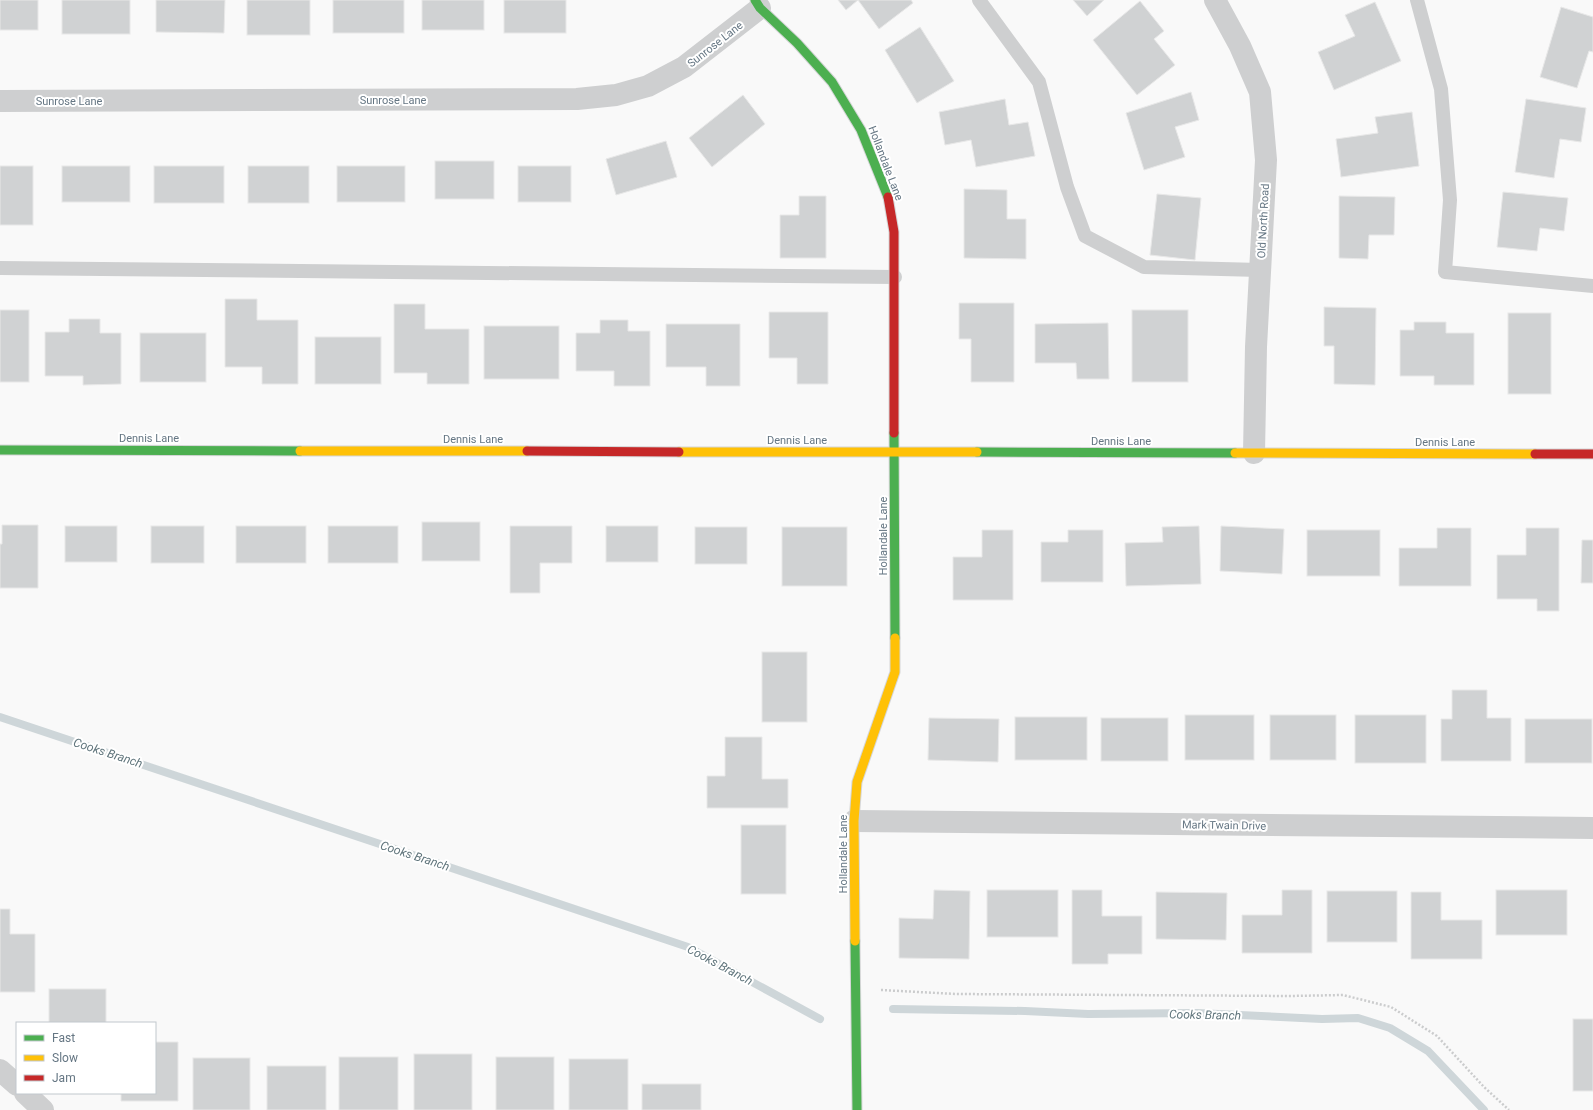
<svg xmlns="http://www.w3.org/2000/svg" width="1593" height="1110" viewBox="0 0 1593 1110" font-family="Roboto,sans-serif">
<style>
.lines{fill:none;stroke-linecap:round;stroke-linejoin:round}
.stream{stroke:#ced6d9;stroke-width:8}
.building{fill:#d0d2d3;stroke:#e8e8e8}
.fast-casing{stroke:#d5d6d7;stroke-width:11}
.slow-casing{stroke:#d5d6d7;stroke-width:11}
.jam-casing{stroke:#d5d6d7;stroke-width:11}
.path{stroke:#cbcccd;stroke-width:2.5;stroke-dasharray:2 2;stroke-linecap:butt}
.lane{stroke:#cecfd0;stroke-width:14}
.street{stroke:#cecfd0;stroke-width:22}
.fast{stroke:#4caf50;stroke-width:9}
.slow{stroke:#ffc107;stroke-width:9}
.jam{stroke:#c62828;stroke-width:9}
.labels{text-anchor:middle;stroke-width:4;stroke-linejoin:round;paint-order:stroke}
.street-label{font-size:11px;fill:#657683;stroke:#fff}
.water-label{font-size:12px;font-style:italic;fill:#60757c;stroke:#fff}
</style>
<rect width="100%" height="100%" fill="#f9f9f9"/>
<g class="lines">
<!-- stream -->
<g class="stream">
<path d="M0 717 688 947 820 1019"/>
<path d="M893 1009 1025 1011 1088 1014 1197 1013 1322 1019 1358 1018 1390 1028 1428 1051 1484 1110"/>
</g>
</g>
<!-- building -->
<g class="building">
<rect x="0" y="0" width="38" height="30"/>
<rect x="62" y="0" width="68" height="34"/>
<path d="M156 0H225L224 33 156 32Z"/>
<rect x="247" y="0" width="63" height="35"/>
<rect x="333" y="0" width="71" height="33"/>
<rect x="422" y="0" width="62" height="30"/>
<rect x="504" y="0" width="62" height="33"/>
<path d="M838 0H911L913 3 879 29 858 0 846 10Z"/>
<path d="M1073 0H1104L1087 16Z"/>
<path d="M1140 1 1164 31 1154 39 1175 65 1137 95 1093 40Z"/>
<path d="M1375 2 1401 61 1334 90 1318 52 1355 36 1345 15Z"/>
<path d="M1561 7 1593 17V52L1589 51 1577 88 1540 77Z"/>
<path d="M920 27 954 81 917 103 885 50Z"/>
<path d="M1191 92 1199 120 1175 127 1185 157 1144 170 1126 113Z"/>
<path d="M743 95 765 124 712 167 689 138Z"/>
<path d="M1005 99 1009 125 1028 122 1035 156 976 167 971 140 945 145 939 112Z"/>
<path d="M1526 99 1586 108 1581 142 1560 139 1554 178 1515 172Z"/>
<path d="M1412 112 1419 166 1341 177 1336 139 1378 133 1375 117Z"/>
<path d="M666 141 677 177 616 195 606 159Z"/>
<rect x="435" y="161" width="59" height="38"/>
<rect x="0" y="166" width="33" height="59"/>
<rect x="62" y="166" width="68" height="36"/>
<rect x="154" y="166" width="70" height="37"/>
<rect x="248" y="166" width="61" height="37"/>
<rect x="337" y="166" width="68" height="36"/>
<rect x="518" y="166" width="53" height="36"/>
<path d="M964 189 1007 190V219H1026V259L964 258Z"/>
<path d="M1503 192 1568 198 1564 231 1540 228 1537 251 1497 247Z"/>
<path d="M1157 194 1201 198 1195 260 1150 255Z"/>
<path d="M799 196H826V258H780V215H799Z"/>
<path d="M1339 196 1395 197 1394 235H1369L1368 259 1339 258Z"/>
<path d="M225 299H257V320H298V384H262V367H225Z"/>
<path d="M959 303H1014V382H971V339H959Z"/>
<path d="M394 304H425V329H469V384H427V373H394Z"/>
<path d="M1324 307 1376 308 1375 385 1334 384V346H1324Z"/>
<rect x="0" y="310" width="29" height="72"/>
<rect x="1132" y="310" width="56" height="72"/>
<path d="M769 312H828V384H797V358H769Z"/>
<rect x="1508" y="313" width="43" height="81"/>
<path d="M69 319H100V333H121V384L83 385V376H45V332H69Z"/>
<path d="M600 320H628V331H650V386H614V371H576V333H600Z"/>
<path d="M1414 322H1446V333H1474V385H1434V376H1400V330H1414Z"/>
<path d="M1108 323 1109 379H1077L1076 363H1035V324Z"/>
<path d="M666 324H740V386H706V367H666Z"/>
<rect x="484" y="326" width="75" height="53"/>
<rect x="140" y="333" width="66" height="49"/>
<rect x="315" y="337" width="66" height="47"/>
<rect x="422" y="522" width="58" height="39"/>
<path d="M2 525H38V588H0V544H2Z"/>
<rect x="65" y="526" width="52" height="36"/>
<rect x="151" y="526" width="53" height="37"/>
<rect x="236" y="526" width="70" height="37"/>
<rect x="328" y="526" width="70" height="37"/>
<path d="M510 526H572V563H540V593H510Z"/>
<rect x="606" y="526" width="52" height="36"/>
<path d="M1199 526 1201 584 1126 586 1125 543 1163 542 1162 527Z"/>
<path d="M1221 526 1284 529 1282 574 1220 571Z"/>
<rect x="695" y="527" width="52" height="37"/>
<rect x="782" y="527" width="65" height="59"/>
<path d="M1437 528H1471V586H1399V548H1437Z"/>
<path d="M1526 528H1559V611H1537V599H1497V555H1526Z"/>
<path d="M982 530H1013V600H953V557H982Z"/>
<path d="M1068 530H1103V582H1041V542H1068Z"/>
<rect x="1307" y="530" width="73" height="46"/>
<path d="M1582 540H1593V583H1581Z"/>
<rect x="762" y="652" width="45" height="70"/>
<path d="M1452 690H1487V718H1511V761H1441V719H1452Z"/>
<rect x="1185" y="715" width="69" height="45"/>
<rect x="1270" y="715" width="66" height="45"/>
<rect x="1355" y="715" width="71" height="48"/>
<rect x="1015" y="717" width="72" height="43"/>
<path d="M929 718 999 719 998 762 928 760Z"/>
<rect x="1101" y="718" width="67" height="43"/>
<rect x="1525" y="719" width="67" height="44"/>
<path d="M725 737H762V779H788V808H707V776H725Z"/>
<rect x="741" y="825" width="45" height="69"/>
<path d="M934 890 970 891 969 959 899 958V918L933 919Z"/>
<rect x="987" y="890" width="71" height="47"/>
<path d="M1072 890H1102V916H1142V954H1108V964H1072Z"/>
<path d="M1282 890H1312V953H1242V915H1282Z"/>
<rect x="1496" y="890" width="71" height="45"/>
<rect x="1327" y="891" width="70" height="51"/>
<path d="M1156 892 1227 893 1226 940 1156 939Z"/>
<path d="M1411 892H1441V920H1482V959H1411Z"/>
<path d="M0 909H10V934H35V992H0Z"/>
<rect x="49" y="989" width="57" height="34"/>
<rect x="1573" y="1019" width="20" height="72"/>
<path d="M155 1042H178V1101H121V1093H155Z"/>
<rect x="414" y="1054" width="58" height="56"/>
<rect x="339" y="1057" width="59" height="53"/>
<rect x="496" y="1057" width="58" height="53"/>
<rect x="193" y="1058" width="57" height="52"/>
<rect x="569" y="1059" width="59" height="51"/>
<rect x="267" y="1066" width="59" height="44"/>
<rect x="642" y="1084" width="59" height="26"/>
</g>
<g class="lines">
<!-- fast casing -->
<g class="fast-casing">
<g id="fast">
<path d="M755 0 760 8 797 43 832 82 861 130 888 197"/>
<path d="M894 433 895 638"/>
<path d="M0 450 300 451"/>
<path d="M977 452 1235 453"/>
<path d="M855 941 857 1110"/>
</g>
</g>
<!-- slow casing -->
<g class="slow-casing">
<g id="slow">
<path d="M300 451H527"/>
<path d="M679 452H977"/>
<path d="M1235 453 1535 454"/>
<path d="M855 941 854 821 857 782 895 672V638"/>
</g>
</g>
<!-- jam casing -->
<g class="jam-casing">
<g id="jam">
<path d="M888 197 894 232V433"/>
<path d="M527 451 679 452"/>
<path d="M1535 454H1593"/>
</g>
</g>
<!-- path -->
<path class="path" d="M881 990 956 994 1290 996 1343 995 1391 1007 1437 1036 1484 1087 1509 1110"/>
<!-- lane -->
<g class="lane">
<path d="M979 0 1039 82 1067 187 1085 236 1144 267 1260 270"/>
<path d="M1417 0 1441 89 1450 200 1445 272 1593 286"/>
<path d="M0 268 895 277"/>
</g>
<!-- street -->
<g class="street">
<path d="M1215 0 1240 46 1260 92 1266 160 1256 347 1254 453"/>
<path d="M0 101 577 99 616 95 648 86 684 67 760 8"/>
<path d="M854 821 1593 828"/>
<path d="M0 1070 17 1085"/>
<path d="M25 1093 43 1110"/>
</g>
<!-- fast -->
<use href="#fast" class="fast"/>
<!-- slow -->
<use href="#slow" class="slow"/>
<!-- jam -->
<use href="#jam" class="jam"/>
</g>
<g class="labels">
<!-- street labels -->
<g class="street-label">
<text transform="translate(715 44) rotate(-38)" y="4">Sunrose Lane</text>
<text x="393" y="104">Sunrose Lane</text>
<text x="69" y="105">Sunrose Lane</text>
<text transform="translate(886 163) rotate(69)" y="4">Hollandale Lane</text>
<text transform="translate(1263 221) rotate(-87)" y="4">Old North Road</text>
<text x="149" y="442">Dennis Lane</text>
<text x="473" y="443">Dennis Lane</text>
<text x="797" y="444">Dennis Lane</text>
<text x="1121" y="445">Dennis Lane</text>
<text x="1445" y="446">Dennis Lane</text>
<text transform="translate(883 536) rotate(-90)" y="4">Hollandale Lane</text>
<text transform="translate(1224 825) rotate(1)" y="4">Mark Twain Drive</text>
<text transform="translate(843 854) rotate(-90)" y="4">Hollandale Lane</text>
</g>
<!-- water labels -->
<g class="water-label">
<text transform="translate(108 753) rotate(18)" y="4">Cooks Branch</text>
<text transform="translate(415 856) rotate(18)" y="4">Cooks Branch</text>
<text transform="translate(720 965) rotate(28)" y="4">Cooks Branch</text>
<text transform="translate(1205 1015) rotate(1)" y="4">Cooks Branch</text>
</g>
</g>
<!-- legend -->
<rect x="16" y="1022" width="140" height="72" fill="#ffffff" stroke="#c1c8cd"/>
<rect x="24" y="1035" width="20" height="6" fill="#4caf50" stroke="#c1c8cd"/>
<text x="52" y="1042" font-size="12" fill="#657683">Fast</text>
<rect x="24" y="1055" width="20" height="6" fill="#ffc107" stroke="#c1c8cd"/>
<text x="52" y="1062" font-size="12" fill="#657683">Slow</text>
<rect x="24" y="1075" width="20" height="6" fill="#c62828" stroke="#c1c8cd"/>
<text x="52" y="1082" font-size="12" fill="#657683">Jam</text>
</svg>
